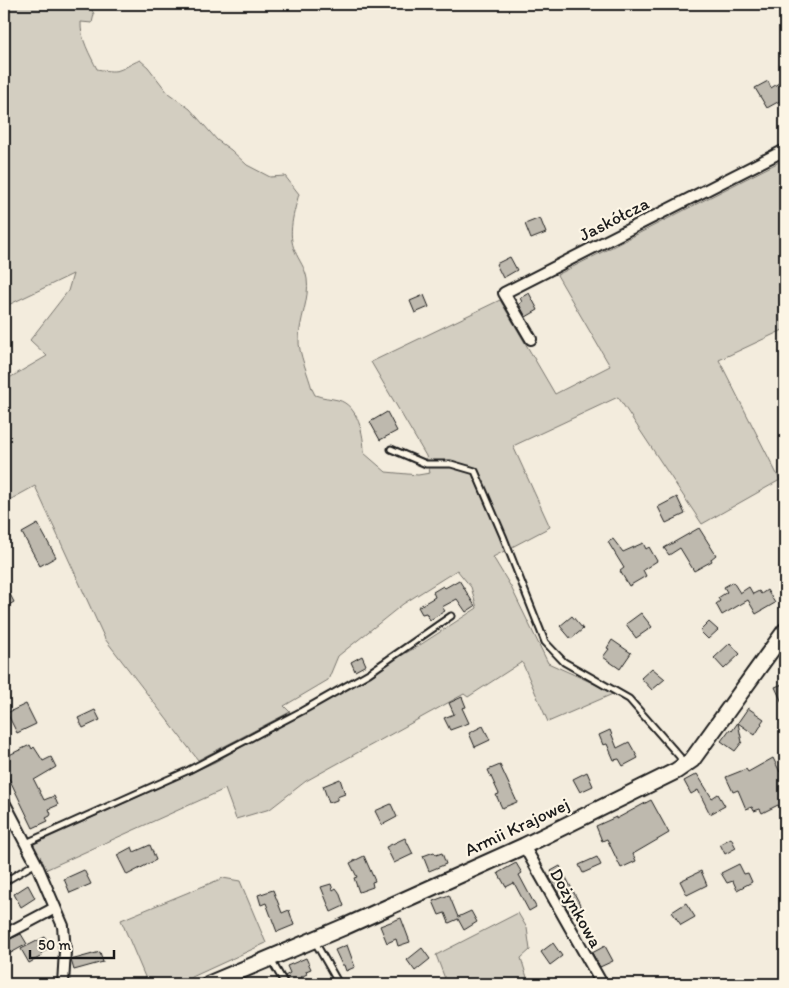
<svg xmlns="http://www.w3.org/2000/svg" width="789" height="988" viewBox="0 0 789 988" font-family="Itim,sans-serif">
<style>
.green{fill:#d3cec1;stroke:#78756e}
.building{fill:#beb9ae;stroke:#1c1c1c}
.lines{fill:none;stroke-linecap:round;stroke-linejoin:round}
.lane-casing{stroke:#1c1c1c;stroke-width:9}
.street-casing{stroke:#1c1c1c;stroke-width:14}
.secondary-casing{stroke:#1c1c1c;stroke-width:19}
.lane{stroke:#fcf5e5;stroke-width:5}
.street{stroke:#fcf5e5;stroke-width:10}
.secondary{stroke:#fcf5e5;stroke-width:15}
.labels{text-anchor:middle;stroke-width:4.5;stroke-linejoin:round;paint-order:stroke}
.street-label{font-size:18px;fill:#1c1c1c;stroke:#fcf5e5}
</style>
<rect width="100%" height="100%" fill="#f3ecdd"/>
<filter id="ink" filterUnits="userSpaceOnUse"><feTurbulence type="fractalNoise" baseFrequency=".02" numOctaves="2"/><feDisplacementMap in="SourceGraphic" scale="10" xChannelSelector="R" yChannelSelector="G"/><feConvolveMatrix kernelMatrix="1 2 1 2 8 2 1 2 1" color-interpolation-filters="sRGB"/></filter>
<g filter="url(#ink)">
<!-- green -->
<g class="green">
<path d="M9 4H89L94 14 92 23 81 22C80 38 90 55 97 69 122 74 119 69 140 60L148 67 168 93 190 109 217 140 231 150 247 165 270 177 285 176 299 194C294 212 287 234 295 251 299 261 305 267 307 279 310 299 299 320 299 340 298 351 309 377 312 389L315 395C323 398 330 398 338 400 358 405 364 435 364 453L386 472 418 475 430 473 426 456 371 362 500 300 555 394 610 366 557 275 785 159V329L719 360 780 480 702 524 618 397 513 446 550 527 493 557 511 587 548 663 615 693 548 722 522 662 468 697 464 694 306 781 270 809 236 819 225 789 45 870 32 845 215 762 420 645 477 608 471 587 457 570 403 604 338 656 328 680 284 706 290 712 198 760 105 639 35 486 4 503V381L47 356 30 340 68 291 73 274 4 307V20L10 16Z"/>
<path d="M223 878 240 881 266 943 177 984H148L121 920Z"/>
<path d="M518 913 527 928 530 950 521 958 529 984H447L436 955Z"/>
</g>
<!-- building -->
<g class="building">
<path d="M785 79V98L767 108 755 88 768 81 771 88Z"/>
<path d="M540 218 546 233 531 239 525 224Z"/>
<path d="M510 257 517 270 503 278 496 264Z"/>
<path d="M529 293 538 310 526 317 519 304 522 302 520 298Z"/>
<path d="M424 295 429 307 415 313 410 301Z"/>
<path d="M387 412 397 431 380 440 370 422Z"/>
<path d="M677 497 685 514 666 523 658 507Z"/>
<path d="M38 524 56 557 40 566 22 533Z"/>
<path d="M699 528 716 555 711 559 712 561 694 571 680 548 669 555 664 548Z"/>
<path d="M613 539 623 552 643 543 646 549 649 547 657 561 643 570 646 576 629 586 620 571 624 568 608 542Z"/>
<path d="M459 580 475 606 466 612 457 599 442 607 445 611 430 620 426 613 422 614 418 607 435 597 433 592 443 586 445 588Z"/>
<path d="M733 582 740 593 749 587 753 594 759 591 761 594 767 590 775 603 756 614 748 600 722 615 716 604 720 601 718 598 727 592 724 587Z"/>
<path d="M4 583 14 602 4 608Z"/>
<path d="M641 613 652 627 636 638 626 624Z"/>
<path d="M572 616 583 629 571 639 560 626Z"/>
<path d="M709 622 718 630 708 639 700 631Z"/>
<path d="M612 640 631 653 620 669 603 657 609 649 607 648Z"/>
<path d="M730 643 740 654 724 669 714 658Z"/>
<path d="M362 656 366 665 355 671 351 662Z"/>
<path d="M652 668 665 679 652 690 641 678Z"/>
<path d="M785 683V709L775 687Z"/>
<path d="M462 697 466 707 462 708 469 723 450 730 444 718 454 714 449 703Z"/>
<path d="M26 704 36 724 17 733 7 713Z"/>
<path d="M748 708 764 719 761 723 762 724 755 735 738 723 742 742 735 751 721 741 730 729 732 731Z"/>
<path d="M95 710 100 720 83 728 78 718Z"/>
<path d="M483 726 490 740 475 747 469 733Z"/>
<path d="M610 730 617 748 629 742 638 758 623 766 619 759 614 760 607 744 603 745 599 735Z"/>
<path d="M30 745 32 749 34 747 43 761 51 757 56 767 34 780 44 800 54 796 58 805 49 809 51 814 50 816 46 818 48 821 33 828 4 768V762L9 760 7 756Z"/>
<path d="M773 758 780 772 782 771 785 777V815L778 805 762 813 760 809 754 811 752 807 746 809 738 790 733 792 726 777 746 769 748 772Z"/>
<path d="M500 765 517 802 502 808 496 795 499 794 488 770Z"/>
<path d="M587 772 593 786 580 792 573 779Z"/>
<path d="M697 774 712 798 718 794 725 806 710 814 698 790 691 794 684 781Z"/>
<path d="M340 779 345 794 337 797V800L329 803 323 786Z"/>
<path d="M651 800 669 833 633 854 636 861 621 868 607 839 602 841 596 826 616 817V819Z"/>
<path d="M391 804 397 817 382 825 375 811Z"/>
<path d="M405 838 413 854 394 863 386 847Z"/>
<path d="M731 838 736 848 725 854 720 844Z"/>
<path d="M150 845 156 860 127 875 117 855 132 847 134 852Z"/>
<path d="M434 852 436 855 442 853 446 864 429 871 423 856Z"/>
<path d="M364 856 375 881 372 882 373 887 359 892 354 878 357 877 350 863Z"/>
<path d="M597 857 601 865 583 873 579 865Z"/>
<path d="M516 863 522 873 519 875 536 907 529 911 514 883 506 887 498 873Z"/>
<path d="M739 864 744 874 748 873 752 882 737 890 733 881 727 883 721 873Z"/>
<path d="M560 866 583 910 571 916 549 877 553 875 551 871Z"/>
<path d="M84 870 91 884 70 893 64 879Z"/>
<path d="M701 871 707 885 687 895 680 881Z"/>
<path d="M331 884 333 890 336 888 339 892 344 906 331 912 321 887Z"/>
<path d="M28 885 35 898 21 907 14 894Z"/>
<path d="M273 890 282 913 289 910 294 925 277 932 266 903 261 905 258 895Z"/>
<path d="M449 895 458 917 471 911 477 922 464 930 458 919 449 923 445 913 439 915 433 901Z"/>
<path d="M686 903 695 917 681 925 672 912Z"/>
<path d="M401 918 410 942 398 946 396 939 387 943 380 926Z"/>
<path d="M21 934 27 944 9 954 4 942Z"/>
<path d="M45 937 51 948 41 953 42 956 29 963 21 949Z"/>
<path d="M553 943 562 956 550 965 541 952Z"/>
<path d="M347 945 355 967 346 971 344 965H342L335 950Z"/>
<path d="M605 946 613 961 600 967 592 953Z"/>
<path d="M422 948 430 959 415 971 407 960Z"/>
<path d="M100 952 103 962 74 970 71 960Z"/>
<path d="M306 958 311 969 306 971 307 974 301 977 304 984H289L285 976 290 973 287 966Z"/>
</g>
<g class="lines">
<!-- lane casing -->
<g class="lane-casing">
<g id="lane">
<path d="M391 449 426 464H451L475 471 503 536 545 642 564 662 629 699 680 757 681 764"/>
<path d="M26 843 189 770 302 711 369 673 451 616"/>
<path d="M4 882 36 863"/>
<path d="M315 942 339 984"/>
<path d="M271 960 285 984"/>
</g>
</g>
<!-- street casing -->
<g class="street-casing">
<g id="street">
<path d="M531 339 504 293 785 150"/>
<path d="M4 802 36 863 63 926 65 951 63 984"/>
<path d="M524 846 602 984"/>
<path d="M4 935 55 908"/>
</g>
</g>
<!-- secondary casing -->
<g class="secondary-casing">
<path id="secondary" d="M209 984 344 927 524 846 676 771 692 760 785 631"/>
</g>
<!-- lane -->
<use href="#lane" class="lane"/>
<!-- street -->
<use href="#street" class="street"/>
<!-- secondary -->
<use href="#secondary" class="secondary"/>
</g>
</g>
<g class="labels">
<!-- street labels -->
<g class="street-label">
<text transform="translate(614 219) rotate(-27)" y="6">Jaskółcza</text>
<text transform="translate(517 827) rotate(-25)" y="6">Armii Krajowej</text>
<text transform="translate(576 908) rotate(61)" y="6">Dożynkowa</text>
</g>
</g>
<!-- margin -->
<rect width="789" height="988" fill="none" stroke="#fcf5e5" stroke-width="20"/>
<rect x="10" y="10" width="769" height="968" fill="none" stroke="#1c1c1c" stroke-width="2" filter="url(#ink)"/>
<!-- scale -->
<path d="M30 950v8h84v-8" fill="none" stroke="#1c1c1c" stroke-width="2.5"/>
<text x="38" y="950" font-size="15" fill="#1c1c1c" stroke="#fcf5e5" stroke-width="4" paint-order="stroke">50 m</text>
</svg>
